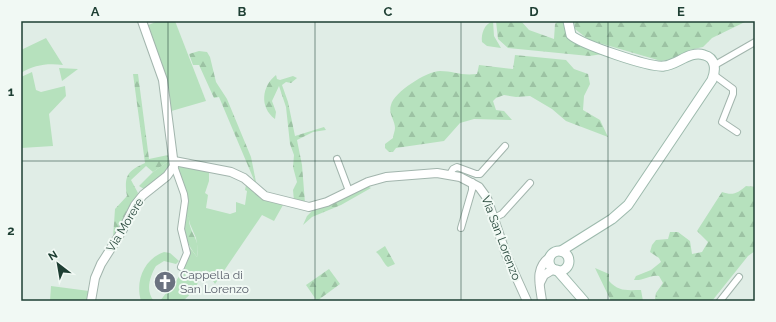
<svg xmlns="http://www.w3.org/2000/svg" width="776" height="322" viewBox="0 0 776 322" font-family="Raleway,sans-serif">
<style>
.green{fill:#b6e1bd}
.forest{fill:url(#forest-firs)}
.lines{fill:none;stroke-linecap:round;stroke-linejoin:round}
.minor-casing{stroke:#a2b5ad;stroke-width:8}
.tertiary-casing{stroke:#a2b5ad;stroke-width:10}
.secondary-casing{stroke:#9dbaad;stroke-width:11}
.minor{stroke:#fff;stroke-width:6}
.tertiary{stroke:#fff;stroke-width:8}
.secondary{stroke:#fff;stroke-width:9}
.grid{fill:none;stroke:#1e3f33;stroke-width:1;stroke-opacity:0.55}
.labels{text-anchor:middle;stroke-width:4;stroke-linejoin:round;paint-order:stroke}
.street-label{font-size:12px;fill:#1e3f33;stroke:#f1f9f4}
.worship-label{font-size:12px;fill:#5b616d;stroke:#f1f9f4;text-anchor:start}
.neatline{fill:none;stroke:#1e3f33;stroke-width:1.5}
.grid-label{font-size:13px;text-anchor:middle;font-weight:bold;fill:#1e3f33}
</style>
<defs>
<pattern id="forest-firs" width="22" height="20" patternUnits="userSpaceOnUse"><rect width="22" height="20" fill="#b6e1bd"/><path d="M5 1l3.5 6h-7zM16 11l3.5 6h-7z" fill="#9cc2a3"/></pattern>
</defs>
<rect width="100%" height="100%" fill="#e0ede6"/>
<!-- green -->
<g class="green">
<path d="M158 21H175L206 101 168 112 146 26Z"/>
<path d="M493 21 494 36 501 48 487 46 482 42C481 34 484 24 493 21Z"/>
<path d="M46 38 63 65C47 63 34 65 21 73V50Z"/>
<path d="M59 68 78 69 62 81Z"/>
<path d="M32 72 36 90 41 92 65 86 66 96 49 114 53 146 21 148V77Z"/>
<path d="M170 160C169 174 155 181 144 189L139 186 153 172Z"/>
<path d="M180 165 209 171V181L205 193 208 195 206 208 230 214 236 212V202L245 205 247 191 245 190 246 185 261 199 283 205 274 221 262 215 215 284 206 270C200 275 199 283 194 289 191 294 187 297 183 301H160C172 285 189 269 190 248L197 257 198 251 196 238 190 224 186 207 187 196 178 169Z"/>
<path d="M164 252 170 253 179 261 176 264 164 261 156 266C150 276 145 291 154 301H141C135 281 144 259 164 252Z"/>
<path d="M51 286 89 291 87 301H50Z"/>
</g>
<!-- forest -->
<g class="forest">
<path d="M496 21H521L529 30 554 39 555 24 558 21H563L567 35 603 54 589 56 508 48 498 39Z"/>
<path d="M574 21H747L712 38 703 47 689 50 676 58 661 61 589 40 575 29Z"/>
<path d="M199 51 207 52 210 57 216 82 227 99 251 157 257 187 219 97 214 98 199 65H193L189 54Z"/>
<path d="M515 55 566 60 574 69 588 74 590 84 584 96 583 110 600 120 608 137 566 121 552 109 530 96 516 97 504 95 496 98 493 101 496 110 504 111 512 120 474 119 460 123 444 141 396 148 393 152H389L385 148V144L393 138C393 135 395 131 395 128 395 120 388 114 391 105 394 92 427 71 440 71 454 71 460 76 477 74L479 65 513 69Z"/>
<path d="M133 74H138L149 159 168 155 170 160 153 172 146 166 131 180 138 193 113 238 115 209 127 196C124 176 127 171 145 163Z"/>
<path d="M276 75 277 79 280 80 293 76 297 78 291 83 286 82 282 85 288 102 295 136 324 127 326 130 313 132 297 140 302 165 305 203 294 201 293 190 297 182 293 167 294 155 290 144 286 107 279 86 272 101 276 112 275 119C259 107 262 86 276 75Z"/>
<path d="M367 186 371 188 341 205 312 217 303 225 307 216 313 210Z"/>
<path d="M746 186 755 187V251L748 256 712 301H658L655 299 656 293 663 283 659 276C650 274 644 281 634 280L636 276 651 270 661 262 659 258 650 252 652 245 656 240 668 239 670 232H678L690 241 692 254 702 252 708 242 697 231 722 192C733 196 738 193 746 186Z"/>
<path d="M186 207C190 213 188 219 190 226 194 239 200 241 197 257 183 239 183 228 186 207Z"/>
<path d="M385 246 395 264 388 267C383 263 382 257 376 252Z"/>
<path d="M595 268 609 274V281C619 292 627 290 641 290L643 301H611Z"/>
<path d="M329 269 340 284 317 301 306 285Z"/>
</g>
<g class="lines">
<!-- minor casing -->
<g class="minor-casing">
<g id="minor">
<path d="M715 65 755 42"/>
<path d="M714 75 733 89V94L722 122 737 132"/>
<path d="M337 159 349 191"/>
<path d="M174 166 184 194 185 201 181 229 187 253 181 267"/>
<path d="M450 174 453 169 457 167 476 174H480L505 146"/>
<path d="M494 218 502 214 530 183"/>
<path d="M461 228 472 190V182"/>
<path d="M720 301 739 277"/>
</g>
</g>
<!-- tertiary casing -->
<g class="tertiary-casing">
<g id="tertiary">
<path d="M174 161 231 172 244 178 265 196 309 207 327 202 368 182 386 177 437 173 460 177 479 187 487 198 507 257 527 301"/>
<path d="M540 283 544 275 554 269"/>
<path d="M91 301 95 278 101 264 122 231 135 205 143 195 167 176 174 166 163 80 142 21"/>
<path d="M542 301C540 285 534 268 550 257"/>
</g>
</g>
<!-- secondary casing -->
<g class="secondary-casing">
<g id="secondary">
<path d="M561 251 612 219 628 205 712 80C716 70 716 58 704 55 690 50 677 65 664 66 650 68 581 44 571 35L568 21"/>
<circle cx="559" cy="261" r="10"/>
<path d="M557 270 584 301"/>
</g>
</g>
<!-- minor -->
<use href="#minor" class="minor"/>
<!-- tertiary -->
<use href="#tertiary" class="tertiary"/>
<!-- secondary -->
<use href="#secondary" class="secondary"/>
</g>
<!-- grid -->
<path class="grid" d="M168 21V301M315 21V301M461 21V301M608 21V301M21 161H755"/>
<!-- icons -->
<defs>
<g id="church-disc" transform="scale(1.15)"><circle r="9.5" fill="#6b7280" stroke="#f1f9f4"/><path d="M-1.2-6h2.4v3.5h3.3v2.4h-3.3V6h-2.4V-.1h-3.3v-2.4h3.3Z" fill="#fff"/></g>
</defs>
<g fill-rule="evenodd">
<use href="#church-disc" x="165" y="282"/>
</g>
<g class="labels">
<!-- street labels -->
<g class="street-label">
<text transform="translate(125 225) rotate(-59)" y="4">Via Morere</text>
<text transform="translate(501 238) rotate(69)" y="4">Via San Lorenzo</text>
</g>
<!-- worship labels -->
<g class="worship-label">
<text x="180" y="279">Cappella di<tspan x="180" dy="14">San Lorenzo</tspan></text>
</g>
</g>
<!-- border -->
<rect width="776" height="322" fill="none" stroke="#f1f9f4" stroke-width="44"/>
<!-- north arrow -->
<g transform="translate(58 264) rotate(329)" stroke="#f1f9f4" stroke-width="3" paint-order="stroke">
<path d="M0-3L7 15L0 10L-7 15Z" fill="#1e3f33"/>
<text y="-6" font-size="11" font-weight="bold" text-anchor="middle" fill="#1e3f33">N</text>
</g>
<rect x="22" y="22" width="732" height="278" class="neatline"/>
<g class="grid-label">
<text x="95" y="16">A</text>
<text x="242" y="16">B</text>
<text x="388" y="16">C</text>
<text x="534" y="16">D</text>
<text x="681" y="16">E</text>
<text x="11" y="96">1</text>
<text x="11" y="235">2</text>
</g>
</svg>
